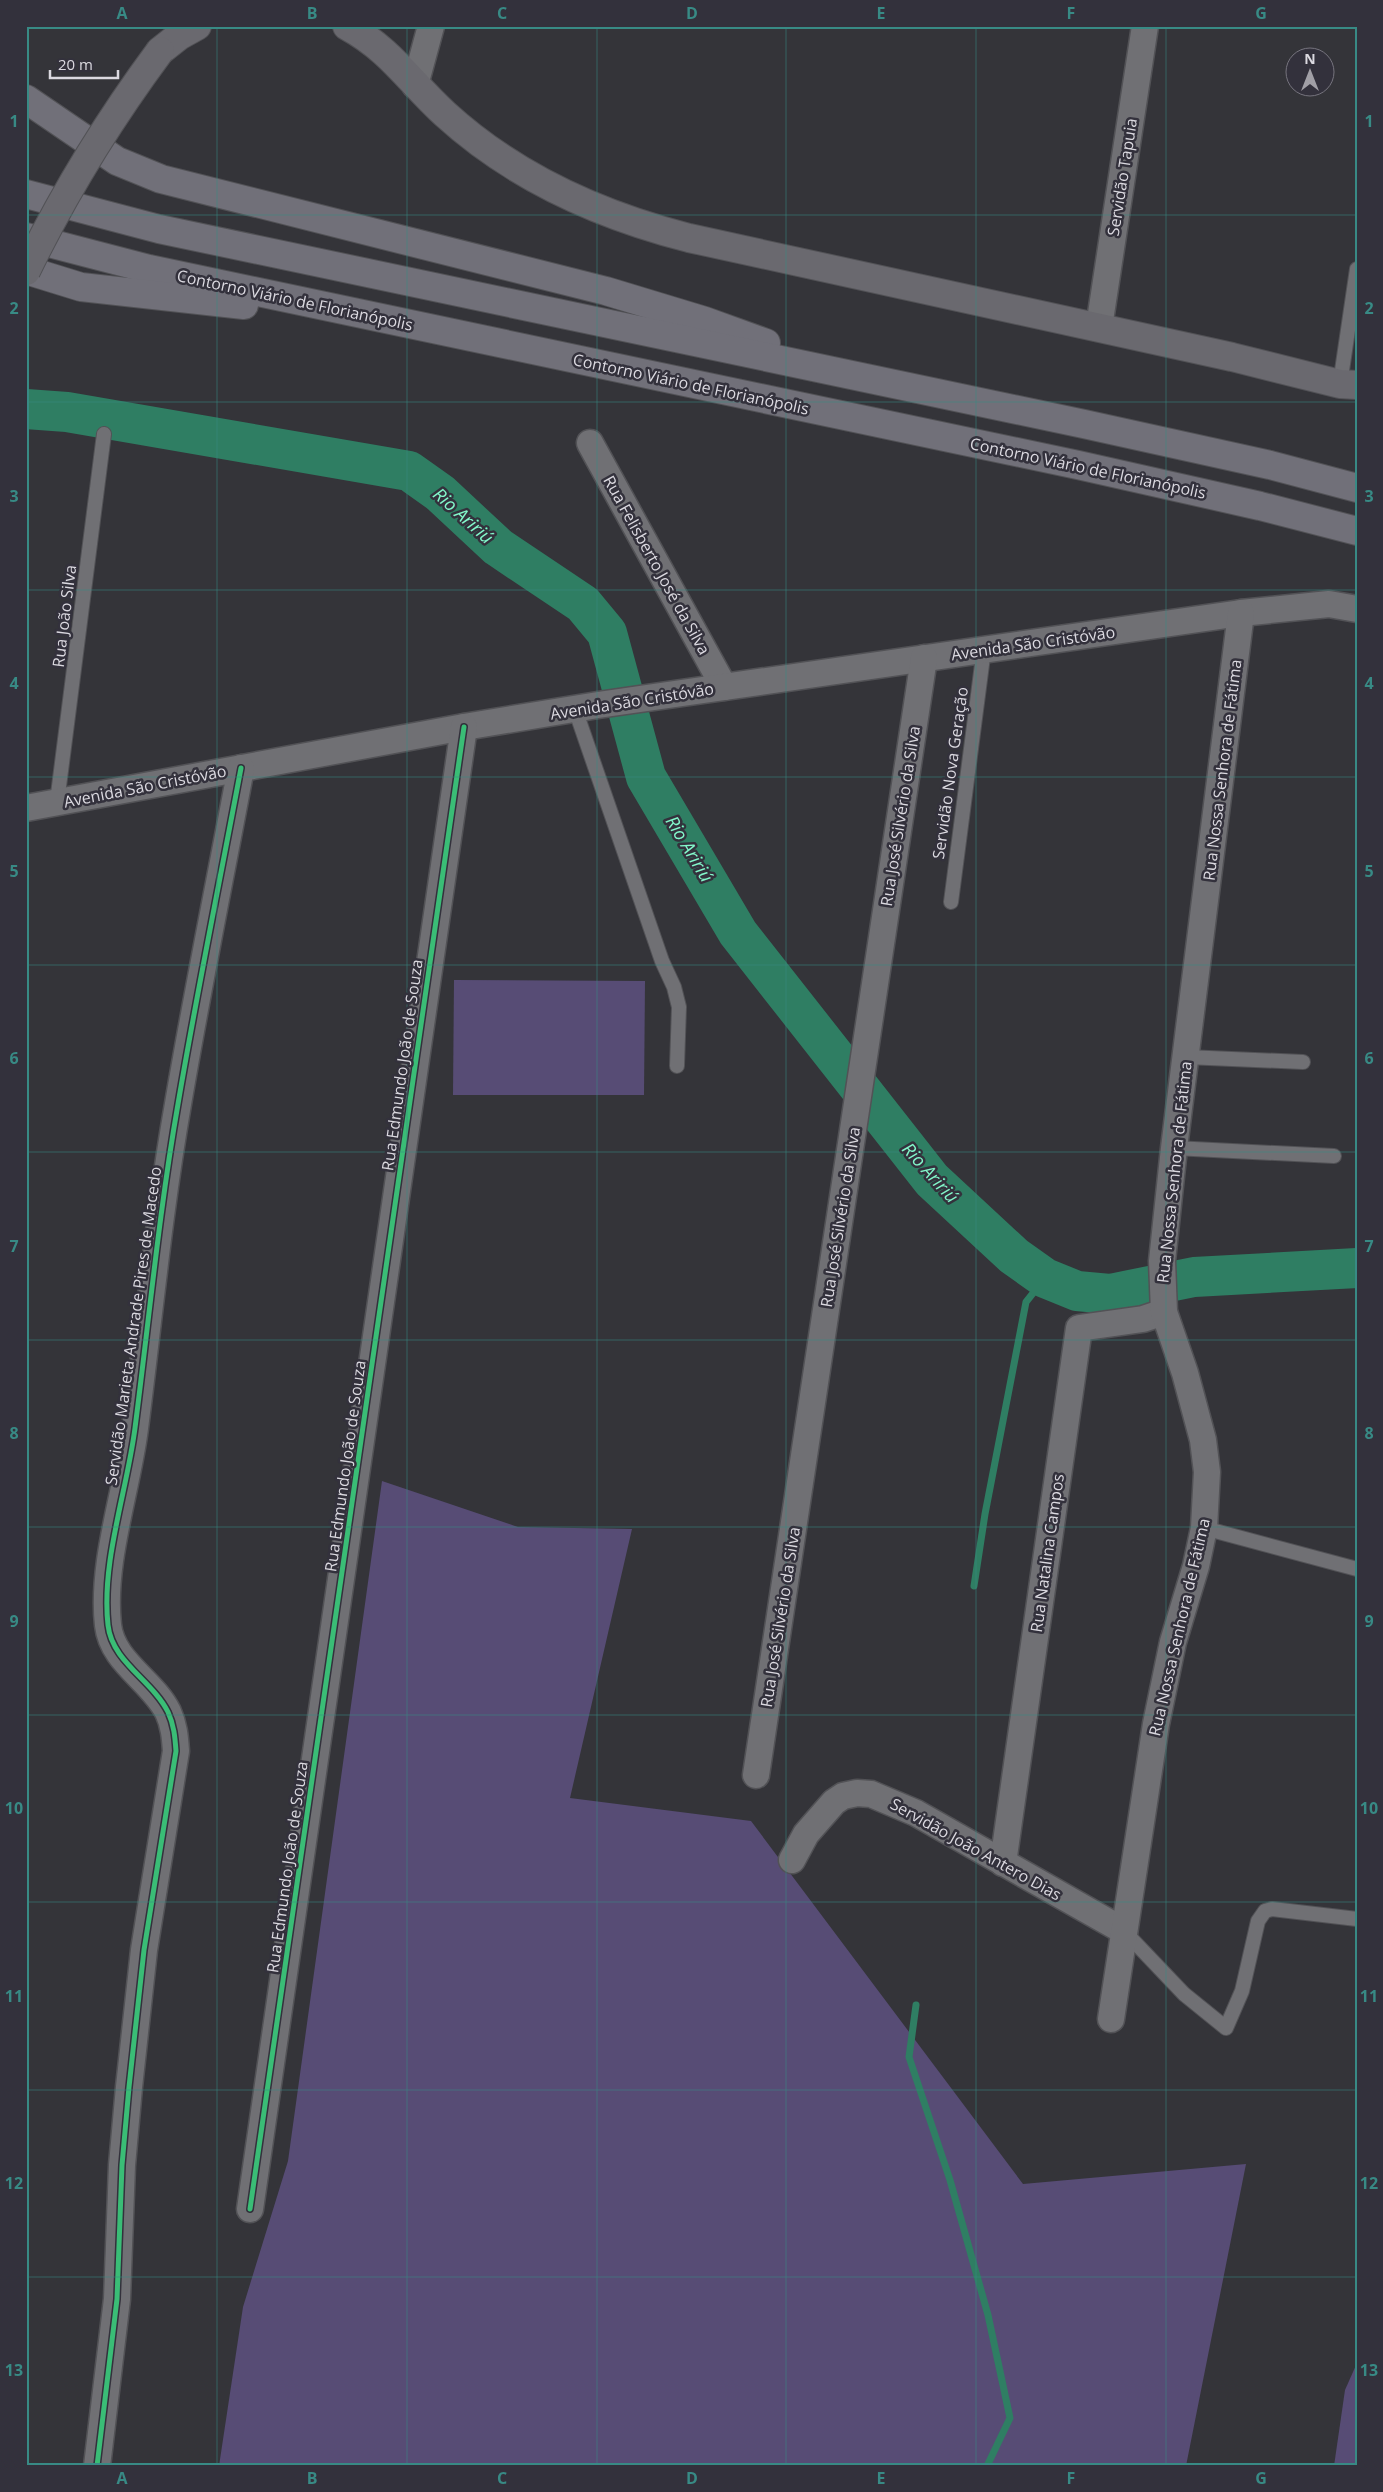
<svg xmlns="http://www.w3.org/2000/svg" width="1383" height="2492" viewBox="0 0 1383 2492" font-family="'Open Sans',sans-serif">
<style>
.green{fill:#574c75}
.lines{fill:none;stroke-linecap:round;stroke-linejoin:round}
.stream{stroke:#2f7e63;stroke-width:7}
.river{stroke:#2f7e63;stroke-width:40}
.service-casing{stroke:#525256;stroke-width:16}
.minor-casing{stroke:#525256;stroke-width:29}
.secondary-casing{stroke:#525256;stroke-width:30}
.motorway-casing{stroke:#525256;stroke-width:30}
.service{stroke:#707074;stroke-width:14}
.minor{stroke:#707074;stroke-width:26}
.secondary{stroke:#6a696f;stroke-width:28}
.motorway{stroke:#717079;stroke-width:28}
.secondary-bridge-casing{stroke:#525256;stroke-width:30;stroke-linecap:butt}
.secondary-bridge{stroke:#6a696f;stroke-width:28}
.cycleway-casing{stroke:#33313c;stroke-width:8}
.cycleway{stroke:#3abd76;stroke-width:5}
.grid{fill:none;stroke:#388a85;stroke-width:1;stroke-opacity:0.55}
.labels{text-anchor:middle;stroke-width:5;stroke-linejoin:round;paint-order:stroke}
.street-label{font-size:16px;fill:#dbd9e0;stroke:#33313c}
.water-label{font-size:18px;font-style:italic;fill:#83f8cb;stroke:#33313c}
.neatline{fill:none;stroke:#388a85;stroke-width:2}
.grid-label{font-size:16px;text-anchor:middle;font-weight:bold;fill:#388a85}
</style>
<rect width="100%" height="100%" fill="#343439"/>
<!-- green -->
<g class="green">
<path d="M454 980 645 981 644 1095H453Z"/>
<path d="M382 1481 518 1527 632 1529 570 1798 751 1821 1023 2184 1246 2164 1186 2466H219L243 2307 288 2161Z"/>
<path d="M1357 2363V2466H1334L1345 2390Z"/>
</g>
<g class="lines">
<!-- stream -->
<g class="stream">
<path d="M974 1586 985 1514 1026 1302 1045 1278"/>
<path d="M916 2005 909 2057 950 2180 988 2315 1010 2418 987 2466"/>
</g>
<!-- river -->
<path class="river" d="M26 409 67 412 409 471 440 493 498 547 583 604 607 633 646 777 738 933 932 1180 1014 1256 1045 1278 1077 1291 1110 1294 1194 1277 1357 1268"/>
<!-- service casing -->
<g class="service-casing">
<g id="service">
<path d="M1340 384 1357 269"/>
<path d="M575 709 662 961 674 987 679 1007 677 1066"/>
<path d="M57 802 104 434"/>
<path d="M951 902 984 649"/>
<path d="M1186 1057 1303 1062"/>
<path d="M1174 1148 1334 1156"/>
<path d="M1204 1528 1357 1569"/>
<path d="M1124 1931 1184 1994 1226 2028 1242 1991 1258 1921 1265 1911 1272 1909 1357 1919"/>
</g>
</g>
<!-- minor casing -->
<g class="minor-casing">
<g id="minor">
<path d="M415 85 431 26"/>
<path d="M1099 327 1145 26"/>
<path d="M590 443 724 687"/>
<path d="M26 808 464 727 598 705 1241 613 1329 604 1357 609"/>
<path d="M756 1775 924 658"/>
<path d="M792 1860 806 1834 834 1802 843 1796 857 1793 871 1794 916 1813 1124 1931"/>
<path d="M1003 1863 1079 1328 1143 1319 1164 1312"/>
<path d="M1111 2019 1156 1724 1173 1642 1196 1566 1204 1528 1207 1472 1203 1440 1185 1373 1164 1312 1162 1261 1174 1148 1241 613"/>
<path d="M250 2209 464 727"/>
<path d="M97 2466 117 2299 122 2165 129 2087 144 1950 176 1751C175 1737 174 1725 168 1712 152 1680 112 1662 108 1625 101 1562 127 1491 135 1428 149 1320 159 1212 178 1104 197 992 220 880 241 768"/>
</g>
</g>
<!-- secondary casing -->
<g class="secondary-casing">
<g id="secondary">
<path d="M347 26C391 50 409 81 445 114 514 177 599 215 689 238L1232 357 1340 384 1357 385"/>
<path d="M160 51 179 36 197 26"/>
</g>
</g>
<!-- motorway casing -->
<g class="motorway-casing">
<g id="motorway">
<path d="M26 99 117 161 161 179 606 291 705 321 766 343"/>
<path d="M26 194 159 229 1084 424 1270 465 1357 488"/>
<path d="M26 237 149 269 1078 465 1260 506 1357 531"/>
<path d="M26 270 81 287 244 305"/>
</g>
</g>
<!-- service -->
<use href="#service" class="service"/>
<!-- minor -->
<use href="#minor" class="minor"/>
<!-- secondary -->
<use href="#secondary" class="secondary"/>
<!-- motorway -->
<use href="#motorway" class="motorway"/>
<!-- secondary-bridge casing -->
<g class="secondary-bridge-casing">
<path id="secondary-bridge" d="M26 271C64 193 108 121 160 51"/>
</g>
<!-- secondary-bridge -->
<use href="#secondary-bridge" class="secondary-bridge"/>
<!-- cycleway casing -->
<g class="cycleway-casing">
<g id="cycleway">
<path d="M250 2209 464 727"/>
<path d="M97 2466 117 2299 122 2165 129 2087 144 1950 176 1751C175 1737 174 1725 168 1712 152 1680 112 1662 108 1625 101 1562 127 1491 135 1428 149 1320 159 1212 178 1104 197 992 220 880 241 768"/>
</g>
</g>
<!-- cycleway -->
<use href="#cycleway" class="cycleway"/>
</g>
<!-- grid -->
<path class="grid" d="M217 26V2466M407 26V2466M597 26V2466M786 26V2466M976 26V2466M1166 26V2466M26 215H1357M26 402H1357M26 590H1357M26 777H1357M26 965H1357M26 1152H1357M26 1340H1357M26 1527H1357M26 1715H1357M26 1902H1357M26 2090H1357M26 2277H1357"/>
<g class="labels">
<!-- street labels -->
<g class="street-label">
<text transform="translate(1122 177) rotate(-81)" y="6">Servidão Tapuia</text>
<text transform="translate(295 300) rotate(12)" y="6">Contorno Viário de Florianópolis</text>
<text transform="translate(691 384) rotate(12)" y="6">Contorno Viário de Florianópolis</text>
<text transform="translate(1088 468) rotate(12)" y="6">Contorno Viário de Florianópolis</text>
<text transform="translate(657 565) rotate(61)" y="6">Rua Felisberto José da Silva</text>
<text transform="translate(64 616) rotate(-83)" y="6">Rua João Silva</text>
<text transform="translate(1033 643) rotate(-8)" y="6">Avenida São Cristóvão</text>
<text transform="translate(632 701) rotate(-9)" y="6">Avenida São Cristóvão</text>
<text transform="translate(1222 770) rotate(-83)" y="6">Rua Nossa Senhora de Fátima</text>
<text transform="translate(950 773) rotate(-82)" y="6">Servidão Nova Geração</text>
<text transform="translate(145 786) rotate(-11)" y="6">Avenida São Cristóvão</text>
<text transform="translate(900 816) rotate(-81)" y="6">Rua José Silvério da Silva</text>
<text transform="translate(402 1065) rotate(-82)" y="6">Rua Edmundo João de Souza</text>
<text transform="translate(1174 1172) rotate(-84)" y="6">Rua Nossa Senhora de Fátima</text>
<text transform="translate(840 1217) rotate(-81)" y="6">Rua José Silvério da Silva</text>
<text transform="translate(133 1326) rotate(-82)" y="6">Servidão Marieta Andrade Pires de Macedo</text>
<text transform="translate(345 1466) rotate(-82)" y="6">Rua Edmundo João de Souza</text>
<text transform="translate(1047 1553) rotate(-82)" y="6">Rua Natalina Campos</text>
<text transform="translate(780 1617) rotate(-81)" y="6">Rua José Silvério da Silva</text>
<text transform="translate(1179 1627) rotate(-77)" y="6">Rua Nossa Senhora de Fátima</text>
<text transform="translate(976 1849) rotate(29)" y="6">Servidão João Antero Dias</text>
<text transform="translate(287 1867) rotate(-82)" y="6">Rua Edmundo João de Souza</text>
</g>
<!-- water labels -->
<g class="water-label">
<text transform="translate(463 516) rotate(42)" y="6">Rio Aririú</text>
<text transform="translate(689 849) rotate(59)" y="6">Rio Aririú</text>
<text transform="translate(930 1173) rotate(48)" y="6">Rio Aririú</text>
</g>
</g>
<!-- border -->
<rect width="1383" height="2492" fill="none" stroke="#33313c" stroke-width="55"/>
<!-- north arrow -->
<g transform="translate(1310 72)"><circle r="24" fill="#33313c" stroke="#76747e"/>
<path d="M0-4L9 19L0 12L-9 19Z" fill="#a19fa6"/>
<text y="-8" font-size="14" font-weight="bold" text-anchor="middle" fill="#dbd9e0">N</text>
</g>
<!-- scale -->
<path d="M50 70v8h68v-8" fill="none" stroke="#dbd9e0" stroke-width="2.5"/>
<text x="58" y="70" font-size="15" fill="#dbd9e0" stroke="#33313c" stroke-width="4" paint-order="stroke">20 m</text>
<rect x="28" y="28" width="1328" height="2436" class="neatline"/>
<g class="grid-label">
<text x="122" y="19">A</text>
<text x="312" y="19">B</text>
<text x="502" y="19">C</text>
<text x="692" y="19">D</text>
<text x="881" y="19">E</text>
<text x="1071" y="19">F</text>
<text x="1261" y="19">G</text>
<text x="14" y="127">1</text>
<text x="1369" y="127">1</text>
<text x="14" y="314">2</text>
<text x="1369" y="314">2</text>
<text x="14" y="502">3</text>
<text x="1369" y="502">3</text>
<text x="14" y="689">4</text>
<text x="1369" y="689">4</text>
<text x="14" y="877">5</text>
<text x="1369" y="877">5</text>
<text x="14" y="1064">6</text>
<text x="1369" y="1064">6</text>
<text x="14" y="1252">7</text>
<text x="1369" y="1252">7</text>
<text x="14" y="1439">8</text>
<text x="1369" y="1439">8</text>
<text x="14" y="1627">9</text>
<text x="1369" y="1627">9</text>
<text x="14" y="1814">10</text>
<text x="1369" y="1814">10</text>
<text x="14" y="2002">11</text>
<text x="1369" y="2002">11</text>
<text x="14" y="2189">12</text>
<text x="1369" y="2189">12</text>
<text x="14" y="2376">13</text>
<text x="1369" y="2376">13</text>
<text x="122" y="2484">A</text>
<text x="312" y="2484">B</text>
<text x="502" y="2484">C</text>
<text x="692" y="2484">D</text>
<text x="881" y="2484">E</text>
<text x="1071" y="2484">F</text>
<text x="1261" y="2484">G</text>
</g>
</svg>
